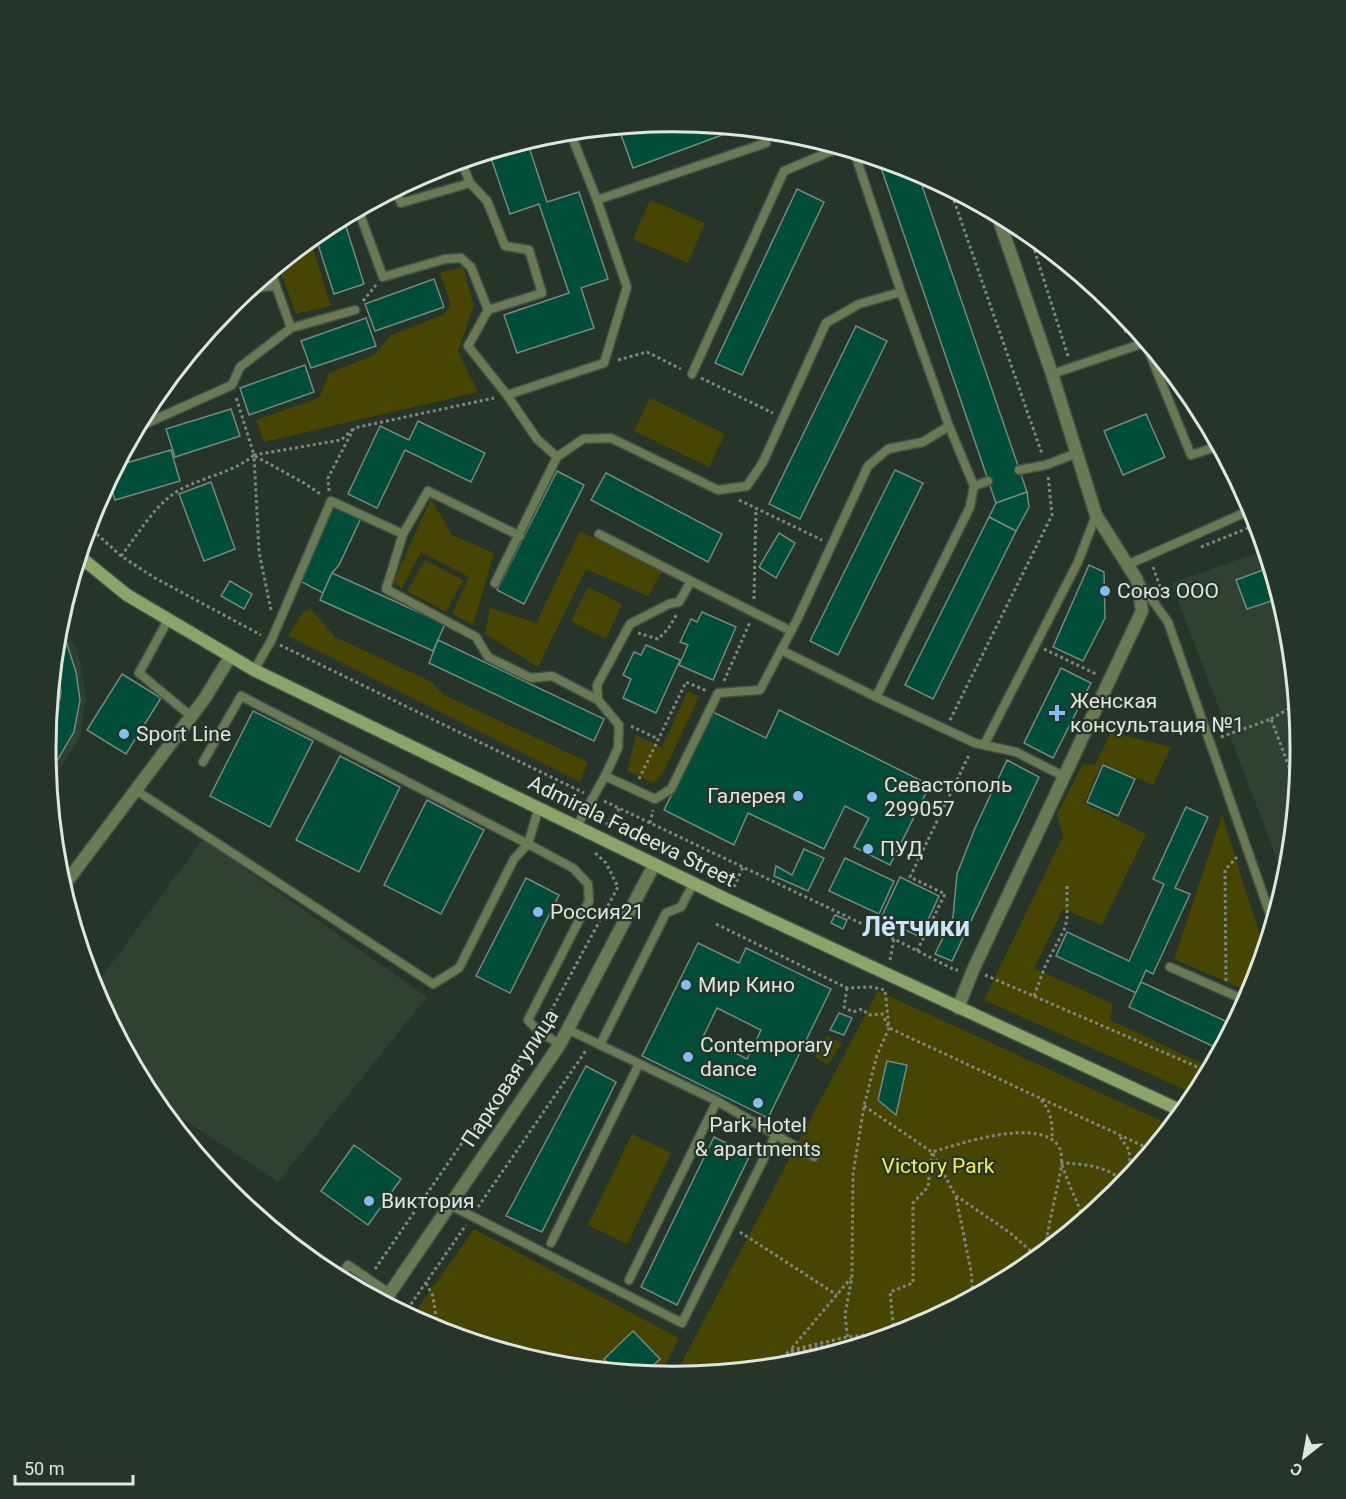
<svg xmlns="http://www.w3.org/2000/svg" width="1346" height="1499" viewBox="0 0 1346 1499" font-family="Roboto,sans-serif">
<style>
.built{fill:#304132}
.green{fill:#484401}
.building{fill:#004e3a;stroke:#758981;stroke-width:1.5;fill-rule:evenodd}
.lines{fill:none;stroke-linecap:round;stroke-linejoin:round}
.service-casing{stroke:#445046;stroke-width:11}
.minor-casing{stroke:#445046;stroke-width:15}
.tertiary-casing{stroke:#445046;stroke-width:15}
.secondary-casing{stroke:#445046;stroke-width:15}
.path{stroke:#7d877e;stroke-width:3;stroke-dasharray:3 3;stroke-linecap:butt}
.service{stroke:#6a7a55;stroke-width:8}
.minor{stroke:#6a7a55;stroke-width:12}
.tertiary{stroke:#6a7a55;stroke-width:12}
.secondary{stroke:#8ba468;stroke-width:12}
.poi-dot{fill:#82bcfa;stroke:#273429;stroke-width:2}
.labels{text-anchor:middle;stroke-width:4.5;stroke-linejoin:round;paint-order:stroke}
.poi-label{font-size:21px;fill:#dee6df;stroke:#273429;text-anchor:start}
.street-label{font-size:21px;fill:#dee6df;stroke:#273429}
.park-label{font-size:21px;fill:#f2eb5f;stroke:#273429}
.district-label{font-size:27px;font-weight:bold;fill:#cee4fc;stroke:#273429}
.rim{fill:none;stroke:#dee6df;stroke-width:3}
</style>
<rect width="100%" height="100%" fill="#273429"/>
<!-- built -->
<g class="built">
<path d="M1266 550 1289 627 1301 750 1289 872 1286 882 1171 583Z"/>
<path d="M59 622 77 648 86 693 81 735 49 787 45 749Z"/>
<path d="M203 839 427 997 278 1182 151 1098 93 989Z"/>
</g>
<!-- green -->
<g class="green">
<path d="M650 200 705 223 688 263 633 239Z"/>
<path d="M310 239 331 306 296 314 278 265Z"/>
<path d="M463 267 474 306 458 351 478 392 264 442 256 420 319 398 329 373 374 355 391 335 443 315 451 305 440 273Z"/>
<path d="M650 398 725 434 709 467 634 431Z"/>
<path d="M431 499 452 535 494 553 473 625 452 614 469 577 421 552 402 588 393 582Z"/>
<path d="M580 531 662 572 648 596 586 569 538 667 485 634 490 608 536 623Z"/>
<path d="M425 560 463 580 446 612 407 591Z"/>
<path d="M588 587 622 604 606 639 571 621Z"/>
<path d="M311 609 335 637 432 682 444 695 588 762 580 782 288 636 303 612Z"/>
<path d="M688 691 699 697 663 773 654 783 627 771 636 735 662 747Z"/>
<path d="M1111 732 1171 747 1153 785 1102 763 1084 803 1146 834 1102 925 1063 909 1034 968 1113 1004 1110 1020 1212 1068 1197 1095 984 1000 1063 836 1057 814 1083 764 1095 765Z"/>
<path d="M1222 815 1265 952 1252 993 1174 959Z"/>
<path d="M878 991 1173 1126 1117 1194 1022 1272 913 1330 795 1365 674 1377Z"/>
<path d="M827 1036 842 1043 828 1065 815 1057Z"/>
<path d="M632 1134 671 1153 627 1244 588 1225Z"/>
<path d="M474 1229 679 1338 660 1376 550 1365 432 1330 411 1318Z"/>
</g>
<!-- building -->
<g class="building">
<path d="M673 122 741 128 633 168 620 132 638 125Z"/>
<path d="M527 141 547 202 579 192 608 279 581 288 594 328 517 353 504 315 569 293 539 204 510 214 489 152Z"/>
<path d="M878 159 917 171 1027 492 996 503Z"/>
<path d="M445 165 447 171 409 185 408 183 433 169Z"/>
<path d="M797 189 824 202 742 375 715 363Z"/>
<path d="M343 217 364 284 334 294 315 235Z"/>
<path d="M434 279 444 307 375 331 365 304Z"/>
<path d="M1116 305 1117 306 1136 328 1125 332Z"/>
<path d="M366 318 376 346 311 368 301 341Z"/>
<path d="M856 326 887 341 800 519 769 504Z"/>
<path d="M305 365 314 392 249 415 240 388Z"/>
<path d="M1173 373 1191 396 1181 399Z"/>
<path d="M231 409 240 436 175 457 166 429Z"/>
<path d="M1146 414 1165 457 1123 475 1104 431Z"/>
<path d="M418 421 485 453 471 482 405 450 377 508 348 494 380 426 409 440Z"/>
<path d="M171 450 180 481 115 500 109 479 116 466Z"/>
<path d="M895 470 923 483 838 655 810 641Z"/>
<path d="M557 471 584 485 524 604 497 590Z"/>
<path d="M606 473 722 534 708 562 591 500Z"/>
<path d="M211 482 235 549 204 561 179 494Z"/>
<path d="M1027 492 1029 507 1016 531 989 517 996 503Z"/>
<path d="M334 505 361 518 339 565 332 573 323 593 298 580Z"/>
<path d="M989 517 1016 531 933 699 905 685Z"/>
<path d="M779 533 795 543 776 578 759 567Z"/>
<path d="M1089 565 1104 572 1105 618 1083 661 1053 647Z"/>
<path d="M1271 567 1280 598 1247 609 1236 580Z"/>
<path d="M332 573 445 624 433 651 320 600Z"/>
<path d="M230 581 252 594 244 609 221 596Z"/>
<path d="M702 612 736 627 713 680 679 665 688 645 680 642 691 619 697 622Z"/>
<path d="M57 628 66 641 76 672 80 700 74 732 48 776 46 742 55 726 61 692 57 666 54 659Z"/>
<path d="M438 640 604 719 594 741 429 663Z"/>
<path d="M646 645 680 660 656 713 623 698 631 679 623 675 634 652 641 655Z"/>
<path d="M1061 668 1091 683 1053 758 1024 743Z"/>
<path d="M122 674 161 698 126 754 87 730Z"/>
<path d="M779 710 930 785 890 865 854 847 869 818 845 806 824 849 748 813 734 845 664 810 713 712 766 738Z"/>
<path d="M253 711 313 741 270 827 210 796Z"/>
<path d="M340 756 400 787 359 872 296 840Z"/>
<path d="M1007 760 1039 777 952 961 935 954 953 917 957 874 975 828Z"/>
<path d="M1103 765 1135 779 1118 816 1087 802Z"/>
<path d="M427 800 484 830 441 914 384 885Z"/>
<path d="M1186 807 1208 817 1175 888 1190 894 1153 974 1146 970 1136 993 1056 956 1067 932 1129 961 1164 884 1153 879Z"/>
<path d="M804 849 824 858 808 891 774 876 776 866 792 875Z"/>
<path d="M845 858 894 881 879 914 829 891Z"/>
<path d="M900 877 939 896 920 937 881 918Z"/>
<path d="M526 878 559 895 510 993 476 976Z"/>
<path d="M835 915 847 920 843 929 831 923Z"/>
<path d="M698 943 739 963 746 948 831 989 768 1118 642 1056ZM717 1008 761 1030 747 1059 703 1037Z"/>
<path d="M1141 982 1234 1025 1221 1050 1129 1007Z"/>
<path d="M839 1013 852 1018 844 1035 830 1030Z"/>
<path d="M887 1061 907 1065 896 1115 878 1100Z"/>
<path d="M586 1066 616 1082 542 1232 506 1216Z"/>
<path d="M714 1137 750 1155 677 1305 641 1287Z"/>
<path d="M354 1145 401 1179 368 1225 321 1191Z"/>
<path d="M633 1331 660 1359 643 1375 616 1372 604 1359Z"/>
</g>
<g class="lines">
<!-- service casing -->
<g class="service-casing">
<g id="service">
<path d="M570 132 597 200 766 143"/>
<path d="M854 151 901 292"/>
<path d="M461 161 470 183"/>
<path d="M395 189 401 203 470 183 487 201 505 246 529 250 542 293 488 310 468 346 507 395 537 439 557 457 495 583"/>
<path d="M358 209 383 277 445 259 461 258 471 267 488 310"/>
<path d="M276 286 291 328"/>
<path d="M250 288 276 286 271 271"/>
<path d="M1145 342 1191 455 1219 446"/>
<path d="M692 374 784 171 841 147"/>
<path d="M1052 374 1147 342"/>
<path d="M507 395 604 363 627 287 597 200"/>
<path d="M136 428 232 385 240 367 291 328 355 310"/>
<path d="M557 457 583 439 611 438 718 490 747 486 763 462 826 323 859 304 901 292 949 426 974 486 988 481"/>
<path d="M1019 470 1046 465 1077 453"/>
<path d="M599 534 691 581"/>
<path d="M520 536 428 491 403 534 386 589 476 637 488 657 531 678 552 676 598 700 619 725 618 748 605 776 655 799 671 789 718 693 760 690 797 620 868 466 888 449 923 442 949 426"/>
<path d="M1127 565 1253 509"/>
<path d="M1139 582 1168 622 1273 923"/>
<path d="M168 620 139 673 192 717"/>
<path d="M781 650 876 697 970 507 974 486"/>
<path d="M254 670 271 641 331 501 403 534"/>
<path d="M876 697 975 743 984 745 1078 562 1096 515"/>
<path d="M598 700 597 685 630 624 669 604 679 602 691 581 791 631"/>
<path d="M47 731 55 707 52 681"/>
<path d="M984 745 1016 752 1063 776"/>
<path d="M137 791 433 984 459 968 514 859 528 844 241 696 203 762"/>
<path d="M539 807 528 844 573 868 588 884 589 901 528 1020 539 1032 560 1044"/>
<path d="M577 826 605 776"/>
<path d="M1170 967 1247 1001"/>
<path d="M567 1029 717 1101 814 1157"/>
<path d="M600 1045 666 913 681 907 693 884"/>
<path d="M149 1094 150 1093"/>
<path d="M450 1205 682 1323 776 1134"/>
<path d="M551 1243 639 1064"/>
<path d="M339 1279 348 1265 389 1293"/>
<path d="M629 1280 717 1101"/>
</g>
</g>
<!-- minor casing -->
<g class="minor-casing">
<g id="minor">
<path d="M958 1008 973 970 1142 611 1137 580 1096 515 1052 374 997 214"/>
<path d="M383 1303 560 1044 654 865"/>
</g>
</g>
<!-- tertiary casing -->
<g class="tertiary-casing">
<path id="tertiary" d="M62 888 205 698 230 657"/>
</g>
<!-- secondary casing -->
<g class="secondary-casing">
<path id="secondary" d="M79 556 127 595 254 670 728 900 1184 1112"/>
</g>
<!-- path -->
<g class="path">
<path d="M777 139 796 134"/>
<path d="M950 189 1042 454"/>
<path d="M1029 233 1068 356"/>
<path d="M363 301 376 285"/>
<path d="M618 360 647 352 681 369"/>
<path d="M701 378 773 413"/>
<path d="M255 456 304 483 322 495"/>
<path d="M329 491 328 478 354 428 494 398"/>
<path d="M739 500 822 540"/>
<path d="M88 526 121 556 155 578 261 635"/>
<path d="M1201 547 1258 524"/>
<path d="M121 556C140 532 156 502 183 488 207 476 234 472 254 455L236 397"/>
<path d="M1153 567 1162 592"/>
<path d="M754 599 756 508"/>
<path d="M271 610 259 552 254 455 341 440 354 428"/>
<path d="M638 633 658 639 668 629 677 614"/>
<path d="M280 645 584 793"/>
<path d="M1044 649 1098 675"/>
<path d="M724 681 750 622"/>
<path d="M1271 719 1297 704"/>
<path d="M950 720 1052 515 1048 475"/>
<path d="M631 726 658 739"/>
<path d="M1221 737 1271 719 1297 788"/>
<path d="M639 779 686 682 707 691"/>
<path d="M604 801 894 939 955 970H958"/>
<path d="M650 823 653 810"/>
<path d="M606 825 620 808"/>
<path d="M734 887 743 867"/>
<path d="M716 924 847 988 871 987 885 990 889 1028 877 1055 864 1106 853 1174 852 1277 845 1315 849 1349"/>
<path d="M917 951 945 894 910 877 970 753"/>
<path d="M890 960 894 939"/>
<path d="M985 975 1209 1072"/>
<path d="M1226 981 1225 870 1237 857"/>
<path d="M847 988 844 1007 853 1012 862 1009 869 1015 882 1014 889 1028 1152 1150"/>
<path d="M1034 996 1046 964 1064 930 1067 920V884"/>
<path d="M545 1022 618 887 606 863 593 851"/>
<path d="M1041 1100C1051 1110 1053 1125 1052 1140"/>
<path d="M864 1106 932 1152C959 1144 1040 1116 1059 1147 1062 1152 1061 1159 1062 1165 1068 1184 1078 1202 1084 1221"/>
<path d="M1120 1137 1129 1150 1131 1177"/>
<path d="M956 1197 971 1271 973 1298"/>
<path d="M478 1207 587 1049"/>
<path d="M740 1232 837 1295"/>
<path d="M1068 1234C1070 1226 1077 1223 1084 1220"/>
<path d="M1046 1238 1062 1239"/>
<path d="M1045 1253C1048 1222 1057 1193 1062 1163 1085 1164 1108 1166 1125 1183"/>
<path d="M375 1269 533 1040"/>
<path d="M426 1283 433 1296 438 1331"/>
<path d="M404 1314 466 1225"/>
<path d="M894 1332 890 1292 913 1283V1203L928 1187 932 1152 955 1195 1009 1232 1039 1258"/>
<path d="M792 1348 851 1278"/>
<path d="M822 1357 826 1349 834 1344"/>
<path d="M767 1368 791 1350 847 1337 894 1332 917 1328"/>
<path d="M773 1368 792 1352 878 1336"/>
</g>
<!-- service -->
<use href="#service" class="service"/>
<!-- minor -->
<use href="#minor" class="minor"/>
<!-- tertiary -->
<use href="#tertiary" class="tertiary"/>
<!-- secondary -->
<use href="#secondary" class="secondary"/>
</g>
<!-- markers -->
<g class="poi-dot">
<circle cx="1105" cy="591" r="6"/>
<path d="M1054 704h6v6h6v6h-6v6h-6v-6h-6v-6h6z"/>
<circle cx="124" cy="734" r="6"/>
<circle cx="798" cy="796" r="6"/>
<circle cx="872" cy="797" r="6"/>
<circle cx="868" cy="849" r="6"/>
<circle cx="538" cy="912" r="6"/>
<circle cx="686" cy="985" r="6"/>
<circle cx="688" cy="1057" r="6"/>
<circle cx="758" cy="1103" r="6"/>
<circle cx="369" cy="1201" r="6"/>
</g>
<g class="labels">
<!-- poi labels -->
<g class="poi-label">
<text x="1117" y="598">Союз ООО</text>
<text x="1070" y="708">Женская<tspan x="1070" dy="24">консультация №1</tspan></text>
<text x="136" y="741">Sport Line</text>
<text x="884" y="792">Севастополь<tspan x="884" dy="24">299057</tspan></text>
<text x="786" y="803" text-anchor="end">Галерея</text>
<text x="880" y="856">ПУД</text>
<text x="550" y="919">Россия21</text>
<text x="698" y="992">Мир Кино</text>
<text x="700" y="1052">Contemporary<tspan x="700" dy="24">dance</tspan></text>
<text x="758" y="1132" text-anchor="middle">Park Hotel<tspan x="758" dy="24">&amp; apartments</tspan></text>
<text x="381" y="1208">Виктория</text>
</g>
<!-- street labels -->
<g class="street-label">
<text transform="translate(632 831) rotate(26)" y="7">Admirala Fadeeva Street</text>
<text transform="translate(510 1078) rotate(-57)" y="7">Парковая улица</text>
</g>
<!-- park labels -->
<g class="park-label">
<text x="938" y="1173">Victory Park</text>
</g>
<!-- district labels -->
<g class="district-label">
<text x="916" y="936">Лётчики</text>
</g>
</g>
<!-- crop -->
<path d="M0 0H1346V1499H0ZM56 749a617 617 0 1 1 1234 0a617 617 0 1 1-1234 0Z" fill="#273429" fill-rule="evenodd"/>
<path class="rim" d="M56 749a617 617 0 1 1 1234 0a617 617 0 1 1-1234 0Z"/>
<!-- north arrow -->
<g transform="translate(1304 1457) rotate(211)" stroke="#273429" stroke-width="4.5" paint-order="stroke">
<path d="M0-4.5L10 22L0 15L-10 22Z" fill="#dee6df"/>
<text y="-9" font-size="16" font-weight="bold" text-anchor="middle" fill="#dee6df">С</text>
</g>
<!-- scale -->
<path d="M15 1475v9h118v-9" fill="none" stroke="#dee6df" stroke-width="3"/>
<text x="24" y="1475" font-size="18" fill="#dee6df" stroke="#273429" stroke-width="4.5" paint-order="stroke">50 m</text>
</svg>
